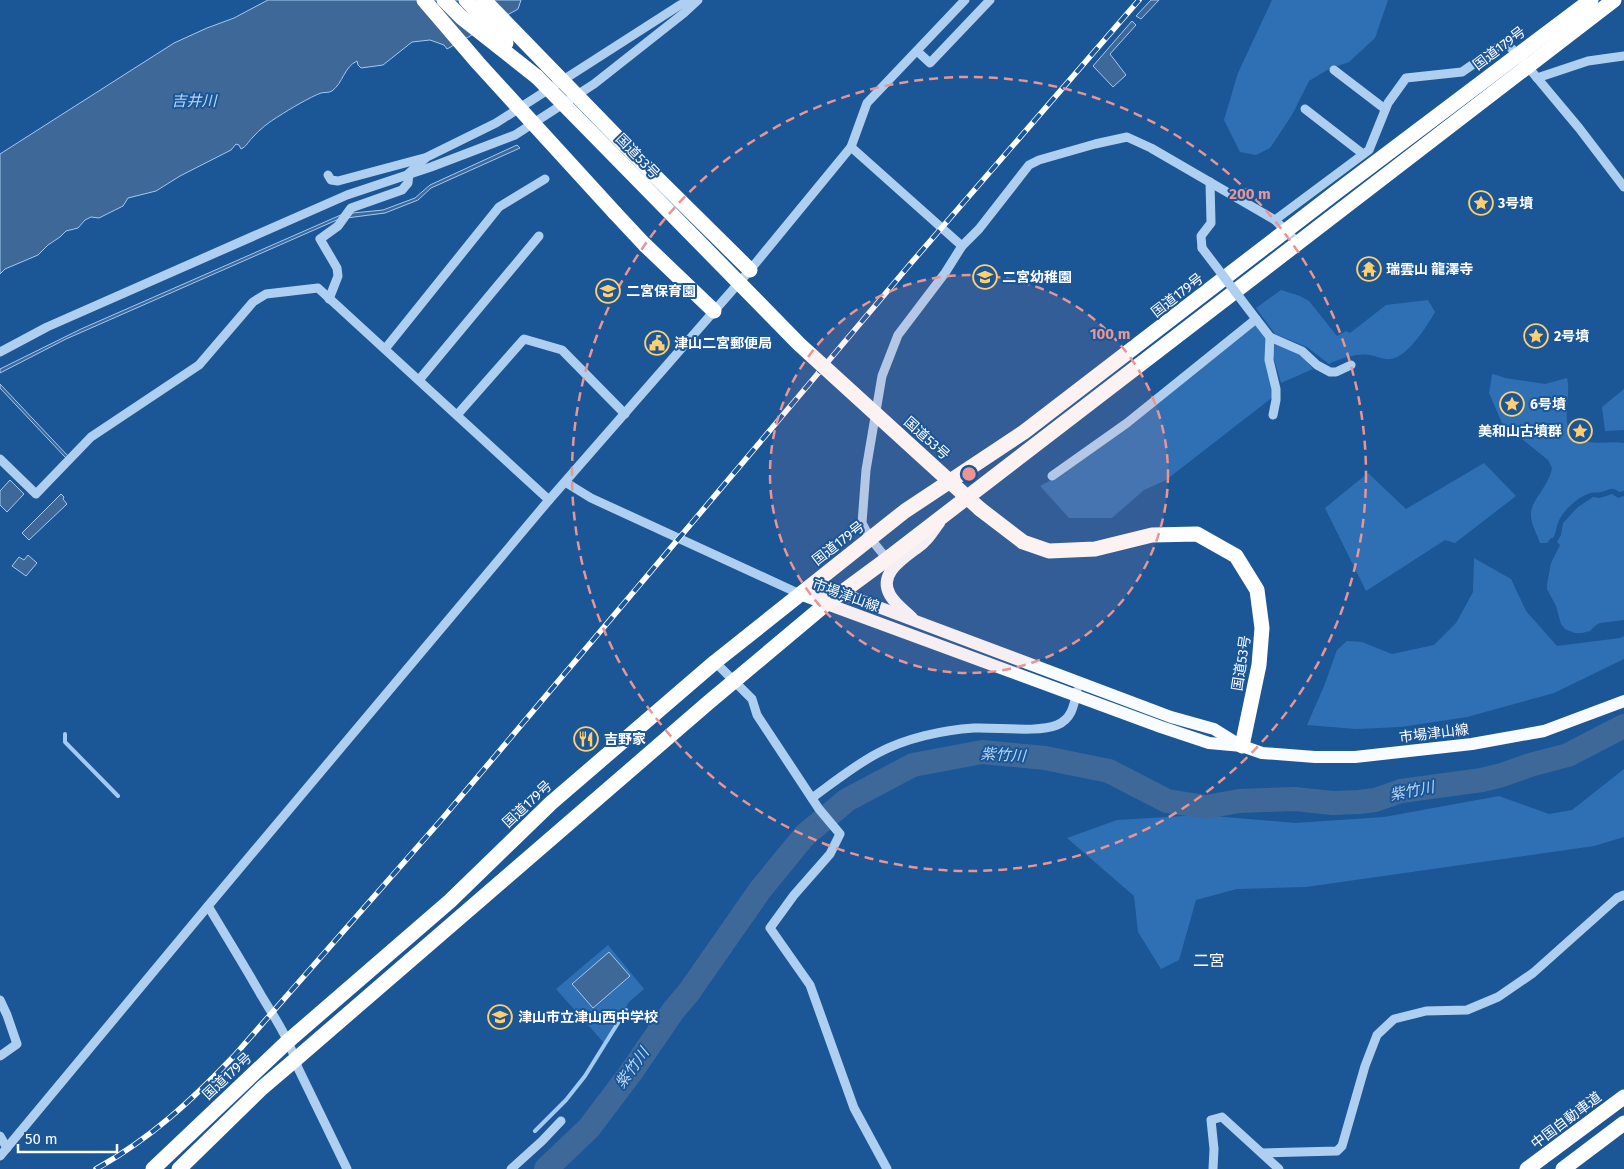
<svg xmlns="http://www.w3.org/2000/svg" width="1624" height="1169" viewBox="0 0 1624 1169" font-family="'Fira Sans','Noto Sans JP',sans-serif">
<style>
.green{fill:#2f70b4}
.water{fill:#3e6897;stroke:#a2caf2}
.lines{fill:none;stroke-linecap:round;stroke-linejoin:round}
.stream{stroke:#a2caf2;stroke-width:4}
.river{stroke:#3e6897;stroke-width:24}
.minor{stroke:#aecff0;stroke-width:9}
.major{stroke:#f8fbff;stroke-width:12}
.highway{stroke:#fff;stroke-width:15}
.rail-casing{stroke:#fff;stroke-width:5.5}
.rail{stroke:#1b5697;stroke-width:4;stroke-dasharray:11;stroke-linecap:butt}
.minor-bridge{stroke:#aecff0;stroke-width:9}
.highway-bridge{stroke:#fff;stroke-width:15}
.ring{fill:none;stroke:#ea9494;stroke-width:2.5;stroke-dasharray:9 6}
.labels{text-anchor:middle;stroke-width:4;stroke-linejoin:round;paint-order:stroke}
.street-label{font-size:14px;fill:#fff;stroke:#1b5697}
.poi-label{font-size:14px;font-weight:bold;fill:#fff;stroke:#1b5697;text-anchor:start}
.water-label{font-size:15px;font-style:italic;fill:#bbd9f7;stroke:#1b5697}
.quarter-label{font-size:16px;fill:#fff;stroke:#1b5697}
.centre{fill:#ea9494;stroke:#1b5697;stroke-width:2.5}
.ring-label{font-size:15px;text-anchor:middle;font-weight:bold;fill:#ea9494;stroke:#1b5697;stroke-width:4;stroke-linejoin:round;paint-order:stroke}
</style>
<rect width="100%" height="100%" fill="#1b5697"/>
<!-- green -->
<g class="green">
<path d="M1272 0H1388L1375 38 1349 62 1327 70 1309 81 1292 115 1270 148 1256 155 1240 152 1224 120 1238 73Z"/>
<path d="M1281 290 1300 296 1309 301 1337 336 1346 331 1350 333 1386 305 1428 300 1435 312C1427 326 1407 358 1390 359 1384 360 1376 356 1370 355 1356 353 1342 358 1329 364L1307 347 1275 334 1256 308Z"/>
<path d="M1256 323 1266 335 1273 397 1166 480 1144 490 1112 518H1069L1040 486 1051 480H1053L1132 425Z"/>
<path d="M1275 344 1301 354 1313 369 1281 383 1273 356Z"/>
<path d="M1493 374 1505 378 1545 384 1567 378C1573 402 1553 434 1588 442 1600 444 1612 441 1624 443V491L1619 492C1612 486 1610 490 1601 492 1597 493 1594 492 1590 493 1578 497 1562 511 1558 523 1556 528 1556 533 1553 538H1551L1547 543H1540C1537 534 1530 522 1531 512 1533 498 1549 486 1552 468L1548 460 1502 423 1489 393 1492 375Z"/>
<path d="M1624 389V430L1605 431 1602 407Z"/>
<path d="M1484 463 1516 496 1455 543 1445 540 1366 591 1325 508 1368 473 1406 509Z"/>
<path d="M1612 494 1618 498 1624 496V620L1600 623 1596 625 1590 631 1582 633H1575L1565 629 1561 624 1556 606 1547 589V584L1551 563 1560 545 1557 542 1561 535 1563 523 1578 507 1593 497 1600 498Z"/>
<path d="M1474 558 1511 579 1526 611 1557 646 1620 638 1624 636V659L1554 693 1467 717 1401 727 1356 729 1307 725 1324 686 1337 650 1347 641 1362 642 1392 654 1434 645 1456 623 1473 592Z"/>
<path d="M1624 769V837L1594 846 1306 887 1237 889 1196 900 1179 960 1161 969 1138 932 1134 896 1067 838 1117 820 1201 815 1295 823 1384 817 1499 796 1549 814 1572 810Z"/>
<path d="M608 945 644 989 629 1002 604 1043 556 989Z"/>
</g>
<!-- water -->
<g class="water">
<path d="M268 0H521L518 9 447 49 444 45 430 40 412 42 383 65 361 68 358 65 357 61C344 67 343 83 332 91 329 93 325 92 321 93 310 97 290 109 279 116 269 122 260 129 252 138 248 142 247 146 241 149L239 145 236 144 231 150 180 176 156 191 128 198 123 206 99 218 91 217 85 220 78 228 66 231 60 237 48 245 38 255 5 269 0 274V154L174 43 207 28 234 18Z"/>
<path d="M1151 0H1159L1141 19 1136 16Z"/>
<path d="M1132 21 1136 25 1110 54 1126 75 1113 87 1093 66Z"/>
<path d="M517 145 520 148 431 188 418 200 385 213 339 219 66 339 0 373V369L81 329 343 214 383 210 415 198 430 185Z"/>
<path d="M0 384 68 456 66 458 0 388Z"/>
<path d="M10 480 24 494 7 512 0 505V491Z"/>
<path d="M61 494 64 497 63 499 67 504 29 540 22 533Z"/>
<path d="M28 555 37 563 26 576 12 566 19 557 24 560Z"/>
<path d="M609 952 630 976 593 1008 572 984Z"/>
</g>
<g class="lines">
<!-- stream -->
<g class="stream">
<path d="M65 734V742L118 796"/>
<path d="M535 1131 566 1100 585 1076 626 1010"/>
</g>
<!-- river -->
<path class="river" d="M546 1169 589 1128 632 1071 673 1011 689 992 760 890 805 835 847 800 913 765 982 752 1045 758 1109 771 1167 801 1206 807 1239 801 1294 799 1333 803 1359 802 1375 800 1401 791 1482 780 1502 775 1530 765 1568 755 1624 726"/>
<!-- minor -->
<g class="minor">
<path d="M917 51 930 63 990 0"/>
<path d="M1334 70 1385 109"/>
<path d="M1537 78 1588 61 1624 56"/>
<path d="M1305 109 1363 154"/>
<path d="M851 147 962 246"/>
<path d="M328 175 331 180 338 181 424 158"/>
<path d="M1275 220 1369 150 1388 103 1406 78 1462 72 1505 42 1517 54 1579 128 1624 187"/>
<path d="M1202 248 1201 236 1211 223 1210 182"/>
<path d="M329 299 338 276 337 268 320 239 338 226 351 208 402 190 408 183 409 173 427 157 496 123 680 5 693 0"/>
<path d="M1270 337 1302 351 1317 365 1330 372H1336L1351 365"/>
<path d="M385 349 499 207 545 179"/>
<path d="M0 352 47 327 347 195 431 167 515 135 594 84 684 13 698 0"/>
<path d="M419 380 539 236"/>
<path d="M457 415 524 339 562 350 625 414"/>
<path d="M0 459 36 494 91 437 199 365 253 302 266 294 318 288 549 500"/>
<path d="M1052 476 1127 423 1256 319 1270 337 1269 360 1276 389V400L1273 415"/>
<path d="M565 482 591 498 800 594"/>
<path d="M887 559 870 538 862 523 866 470 882 376 898 335 945 273 962 246 979 229 1029 165 1039 160 1095 144 1127 137 1151 148 1275 220 1298 243"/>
<path d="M715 662 752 699 757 715 819 809 840 834 830 854 794 895 770 928 810 985 854 1108 887 1169"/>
<path d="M812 798C834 782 855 765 878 753 906 738 943 730 974 728 997 727 1038 733 1057 725 1072 719 1074 705 1077 691"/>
<path d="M208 906C226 936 244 965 261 995 275 1018 291 1042 298 1068L347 1169"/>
<path d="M0 1000 7 1015 17 1044 0 1056"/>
<path d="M0 1136 7 1148"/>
<path d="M1262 1153 1337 1151 1342 1146 1365 1066 1377 1035 1394 1019 1426 1011 1467 1010 1498 997 1533 973 1617 898 1624 895"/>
<path d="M0 1156 208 906 549 500 750 270 851 147 867 103 965 0"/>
<path d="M511 1169 542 1141 561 1121"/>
<path d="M1213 1169 1214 1149 1211 1120 1222 1117 1279 1169"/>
</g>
<!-- major -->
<g class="major">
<path d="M800 594 1161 727 1209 743 1242 746 1262 753 1315 757H1355L1472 744 1544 731 1624 701"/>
<path d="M806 594 841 593 1171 717 1214 729 1238 744"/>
<path d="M912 618C905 611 895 604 890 595 876 571 910 555 924 542 930 537 934 529 939 523"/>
</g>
<!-- highway -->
<g class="highway">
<path d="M444 0 461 17 537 77"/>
<path d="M466 0 506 43"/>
<path d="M654 175 750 270"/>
<path d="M615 213 644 244 714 311"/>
<path d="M980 509 1023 542 1049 551 1095 549 1152 535 1197 534 1236 556 1257 590 1262 628 1259 665 1242 746"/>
<path d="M153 1169 287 1042 450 901 551 803 715 662 905 511 1024 432 1335 193 1591 0"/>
<path d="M179 1169 262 1088 296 1059 709 702 826 604 887 559 1614 0"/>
<path d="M1527 1169 1624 1097"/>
<path d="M1563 1169 1624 1123"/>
</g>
<!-- rail casing -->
<g class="rail-casing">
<path id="rail" d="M96 1169C151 1138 190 1102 234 1056L442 819 912 262 1139 0"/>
</g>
<!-- rail -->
<use href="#rail" class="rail"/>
<!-- minor-bridge -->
<path class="minor-bridge" d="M1202 248 1256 319"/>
<!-- highway-bridge -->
<g class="highway-bridge">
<path d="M424 0 478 63 615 213"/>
<path d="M484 0 654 175"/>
<path d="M537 77 799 344 980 509"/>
</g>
</g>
<!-- distance rings -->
<circle cx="969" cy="474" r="199" fill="#ea9494" fill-opacity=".12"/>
<g class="ring">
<circle cx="969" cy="474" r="199"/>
<circle cx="969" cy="474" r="397"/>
</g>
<!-- icons -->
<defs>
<g id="sight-ring" transform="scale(1.25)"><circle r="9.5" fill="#1b5697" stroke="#ffcf6e" stroke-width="1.5"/><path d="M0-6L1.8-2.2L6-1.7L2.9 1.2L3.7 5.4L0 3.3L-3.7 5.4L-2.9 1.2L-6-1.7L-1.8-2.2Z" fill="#ffcf6e"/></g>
<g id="temple-ring" transform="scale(1.25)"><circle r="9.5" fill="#1b5697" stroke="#ffcf6e" stroke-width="1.5"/><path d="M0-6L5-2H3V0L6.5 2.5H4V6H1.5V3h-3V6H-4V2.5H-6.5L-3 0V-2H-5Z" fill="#ffcf6e"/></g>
<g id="school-ring" transform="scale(1.25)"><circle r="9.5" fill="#1b5697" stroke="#ffcf6e" stroke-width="1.5"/><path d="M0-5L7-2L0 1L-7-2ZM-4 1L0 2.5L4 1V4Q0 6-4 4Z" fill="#ffcf6e"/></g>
<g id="civic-ring" transform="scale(1.25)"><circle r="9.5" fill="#1b5697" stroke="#ffcf6e" stroke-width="1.5"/><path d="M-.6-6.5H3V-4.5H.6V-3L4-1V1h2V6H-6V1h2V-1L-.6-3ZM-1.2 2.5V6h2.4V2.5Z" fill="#ffcf6e"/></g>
<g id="restaurant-ring" transform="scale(1.25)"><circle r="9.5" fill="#1b5697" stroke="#ffcf6e" stroke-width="1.5"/><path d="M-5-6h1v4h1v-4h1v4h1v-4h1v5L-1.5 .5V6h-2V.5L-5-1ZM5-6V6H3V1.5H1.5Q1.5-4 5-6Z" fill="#ffcf6e"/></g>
</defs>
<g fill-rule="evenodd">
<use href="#sight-ring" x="1481" y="203"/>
<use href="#temple-ring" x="1369" y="269"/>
<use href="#school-ring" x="985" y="277"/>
<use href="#school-ring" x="608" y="291"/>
<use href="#sight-ring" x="1536" y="336"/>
<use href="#civic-ring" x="657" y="343"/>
<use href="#sight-ring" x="1512" y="404"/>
<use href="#sight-ring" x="1580" y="431"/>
<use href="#restaurant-ring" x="586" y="739"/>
<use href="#school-ring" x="500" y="1017"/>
</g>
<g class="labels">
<!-- street labels -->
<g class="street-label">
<text transform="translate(1499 48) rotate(-37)" y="5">国道179号</text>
<text transform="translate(638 156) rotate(46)" y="5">国道53号</text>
<text transform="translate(1177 295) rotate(-38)" y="5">国道179号</text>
<text transform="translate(927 438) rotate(42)" y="5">国道53号</text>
<text transform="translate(838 543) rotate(-38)" y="5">国道179号</text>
<text transform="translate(846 595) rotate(20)" y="5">市場津山線</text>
<text transform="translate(1241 663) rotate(-81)" y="5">国道53号</text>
<text transform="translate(1434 733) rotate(-7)" y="5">市場津山線</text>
<text transform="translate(527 804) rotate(-43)" y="5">国道179号</text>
<text transform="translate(227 1076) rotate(-43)" y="5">国道179号</text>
<text transform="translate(1566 1120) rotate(-37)" y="5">中国自動車道</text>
</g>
<!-- poi labels -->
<g class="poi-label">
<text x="1498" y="208">3号墳</text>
<text x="1386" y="274">瑞雲山 龍澤寺</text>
<text x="1002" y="282">二宮幼稚園</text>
<text x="626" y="296">二宮保育園</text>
<text x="1554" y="341">2号墳</text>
<text x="674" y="348">津山二宮郵便局</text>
<text x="1530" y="409">6号墳</text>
<text x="1562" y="436" text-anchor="end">美和山古墳群</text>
<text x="604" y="744">吉野家</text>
<text x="518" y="1022">津山市立津山西中学校</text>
</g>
<!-- water labels -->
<g class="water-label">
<text x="194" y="106">吉井川</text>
<text transform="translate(1003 755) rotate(3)" y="5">紫竹川</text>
<text transform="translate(1412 791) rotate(-11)" y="5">紫竹川</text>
<text transform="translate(632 1068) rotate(-54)" y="5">紫竹川</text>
</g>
<!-- quarter labels -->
<g class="quarter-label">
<text x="1209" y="966">二宮</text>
</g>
</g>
<circle cx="969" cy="474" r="8" class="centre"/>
<g class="ring-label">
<text x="1250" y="199">200 m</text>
<text x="1110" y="339">100 m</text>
</g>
<!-- scale -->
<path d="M18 1144v8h99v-8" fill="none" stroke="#ffffff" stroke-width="2.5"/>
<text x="25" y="1144" font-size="15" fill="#ffffff" stroke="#1b5697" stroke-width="4" paint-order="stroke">50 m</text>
</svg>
